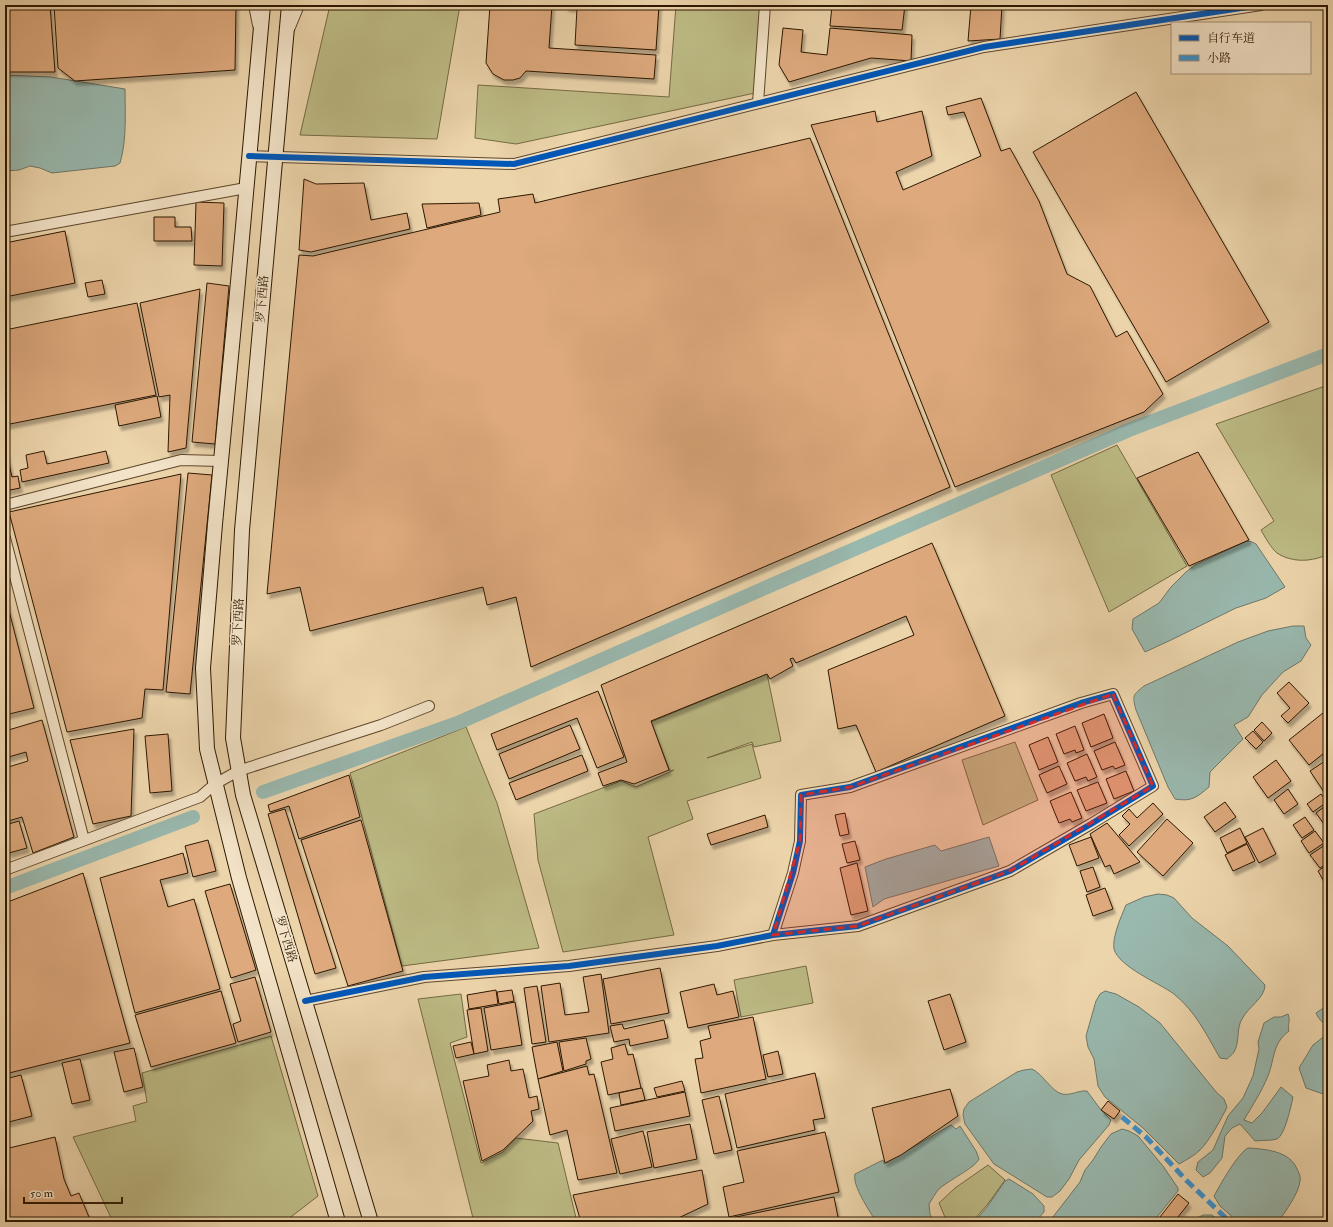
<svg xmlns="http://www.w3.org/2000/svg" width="1333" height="1227" viewBox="0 0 1333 1227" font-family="'IM FELL Double Pica','Noto Serif SC',serif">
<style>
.green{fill:#bdbb85;stroke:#756a42}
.water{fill:#99b8ae;stroke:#6e7868}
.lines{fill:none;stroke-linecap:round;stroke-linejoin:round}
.canal{stroke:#99b8ae;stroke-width:14}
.building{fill:#dda97d;stroke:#2d1800;filter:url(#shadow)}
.street-casing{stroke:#5d472b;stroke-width:12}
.secondary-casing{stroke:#2d1800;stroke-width:16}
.street{stroke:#f3e3c8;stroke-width:10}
.secondary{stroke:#f3e3c8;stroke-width:14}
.quiet{stroke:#3c93d0;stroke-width:5;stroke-dasharray:10 5;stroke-linecap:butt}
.cycleway-casing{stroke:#f3e3c8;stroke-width:8}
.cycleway{stroke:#0057b8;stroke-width:6}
.marked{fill:#d62828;fill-opacity:0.2;stroke:#d62828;stroke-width:3;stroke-dasharray:8 5;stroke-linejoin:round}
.labels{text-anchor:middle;stroke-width:3.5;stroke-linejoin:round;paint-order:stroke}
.street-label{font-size:12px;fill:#2d1800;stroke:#f3e3c8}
</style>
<defs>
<filter id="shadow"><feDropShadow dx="2.5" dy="4.5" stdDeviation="1" flood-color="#0004"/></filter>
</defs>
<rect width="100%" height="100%" fill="#ecd4ab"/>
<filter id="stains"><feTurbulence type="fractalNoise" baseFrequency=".005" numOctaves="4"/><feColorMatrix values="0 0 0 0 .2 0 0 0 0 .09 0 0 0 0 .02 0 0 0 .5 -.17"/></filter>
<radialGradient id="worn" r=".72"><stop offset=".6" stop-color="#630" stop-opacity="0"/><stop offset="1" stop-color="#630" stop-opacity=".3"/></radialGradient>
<!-- green -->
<g class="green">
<path d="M330 5H460L437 139 300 135Z"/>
<path d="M676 5H760L755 93 516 144 475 138 478 85 669 97Z"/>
<path d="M1328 385V554C1313 562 1292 563 1277 553 1271 548 1265 537 1261 530L1274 521 1216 424Z"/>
<path d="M1117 445 1187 566 1109 612 1051 475Z"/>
<path d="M767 674 781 741 754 747 752 742 707 758 752 744 761 778 687 801 693 819 648 837 674 935 563 952 538 860 534 814 621 781 636 787 674 770 670 771 651 722Z"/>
<path d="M466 727 497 803 539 948 402 966 350 773Z"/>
<path d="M1015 742 1038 800 983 825 962 760Z"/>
<path d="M806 966 813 1003 741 1017 734 980Z"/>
<path d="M461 994 467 1037 450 1043 481 1163 503 1152 516 1138 558 1143 577 1222H474L418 999Z"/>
<path d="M271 1036 318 1196 287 1220 288 1222H113L73 1137 136 1121 133 1106 147 1102 142 1073Z"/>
<path d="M988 1165 1005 1180 987 1205 972 1222H947L939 1203 955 1188Z"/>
</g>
<!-- water -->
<g class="water">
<path d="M5 75 51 77 125 89C125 114 127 139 120 163L115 166 52 173 40 168 30 166 19 170 5 171Z"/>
<path d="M1247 541 1252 542 1256 544 1285 587 1266 598 1236 608 1171 640 1145 652 1132 629 1133 619 1159 603 1171 587 1186 572 1195 565Z"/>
<path d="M1293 626H1304L1306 638 1311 645 1301 661 1283 672 1262 695 1248 717 1234 725 1243 739 1210 772 1209 787C1197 797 1192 802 1175 799L1168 787 1136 710C1132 695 1133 695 1144 686L1238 642 1268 631Z"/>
<path d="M989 837 999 866 884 899 873 907 865 867 886 859 935 845 941 851Z"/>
<path d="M1158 894 1167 895 1174 898 1192 918 1228 946 1265 985C1265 998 1248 1007 1242 1019 1236 1029 1240 1042 1234 1052 1232 1055 1229 1057 1227 1059L1220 1058C1206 1034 1196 1012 1174 994 1159 983 1119 967 1114 949 1112 937 1121 917 1126 905L1144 897Z"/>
<path d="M1105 991 1116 994 1139 1007 1160 1023 1217 1093 1224 1099 1227 1107C1223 1116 1208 1143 1200 1150 1194 1156 1186 1160 1179 1164L1143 1128 1105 1097 1098 1086 1094 1059 1088 1047 1086 1036 1096 1001 1100 994Z"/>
<path d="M1328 1005V1026C1322 1023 1319 1019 1316 1013Z"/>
<path d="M1288 1014C1291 1020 1287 1025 1289 1031 1272 1044 1275 1058 1268 1076 1262 1091 1252 1106 1244 1120L1252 1123 1262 1113 1281 1087 1293 1097C1291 1106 1285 1135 1277 1139 1271 1141 1261 1140 1255 1141L1240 1124 1232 1128 1225 1136 1222 1158 1210 1173 1203 1177 1196 1170 1198 1162 1213 1150 1228 1116 1243 1098 1253 1076 1259 1049 1258 1042 1264 1023 1274 1017H1281Z"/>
<path d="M1326 1035H1328V1095H1326L1306 1088 1299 1068 1313 1045Z"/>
<path d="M1032 1069C1043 1074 1051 1091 1062 1094 1070 1096 1079 1090 1087 1091L1101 1110 1111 1120 1109 1125 1079 1160 1069 1179 1060 1191 1052 1197H1047L994 1164 965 1124 963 1115 964 1109 969 1102 1017 1072 1024 1070Z"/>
<path d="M951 1125 956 1129 960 1126 976 1151 979 1159C974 1169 948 1180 938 1190 935 1194 932 1199 929 1204L930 1214 934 1222H876C870 1211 852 1186 855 1174L883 1160 884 1164Z"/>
<path d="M1122 1129 1129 1131 1138 1136 1163 1166 1178 1188V1191L1153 1222H1049L1080 1182 1085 1170 1093 1160 1101 1147 1111 1134Z"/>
<path d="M1248 1148C1265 1149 1290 1151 1297 1169 1299 1173 1301 1177 1300 1181 1299 1193 1285 1212 1278 1222H1238L1220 1206 1214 1196C1220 1185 1238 1153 1248 1148Z"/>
<path d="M1009 1179 1033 1194 1044 1206V1212L1035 1222H974L987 1207 1005 1181Z"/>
<path d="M1203 1215H1212L1220 1222H1193L1197 1218Z"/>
</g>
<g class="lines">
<!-- canal -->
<g class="canal">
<path d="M263 792 460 722 767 587 1129 430 1328 354"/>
<path d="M5 888 193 817"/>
</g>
</g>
<!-- building -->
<g class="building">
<path d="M5 5H50L55 72H5Z"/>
<path d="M54 5H236L235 70 75 81 58 68Z"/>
<path d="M490 5H552L549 48 656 55 654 79 526 71 520 78 513 80H504L493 74 486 63Z"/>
<path d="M566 5H659L656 50 575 45 577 8 566 7Z"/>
<path d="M832 5H905L902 30 830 26Z"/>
<path d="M971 5H1002L1000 39 968 41Z"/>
<path d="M783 28 803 30 801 52 827 55 830 28 912 35 911 61 871 58 789 82 779 65Z"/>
<path d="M1136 92 1269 322 1166 382 1033 152Z"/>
<path d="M981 98 1001 151 1010 148 1039 201 1067 274 1090 286 1116 337 1127 331 1163 394 1144 412 955 487 811 125 875 111 877 122 922 111 932 156 896 172 903 190 981 156 964 112 948 115 946 107Z"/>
<path d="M810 138 950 487 531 667 516 597 487 605 483 587 310 631 300 587 267 594 299 255 313 256 500 212 498 199 533 194 535 203Z"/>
<path d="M304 179 316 184 364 183 371 220 407 213 410 229 311 252 299 250Z"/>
<path d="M196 202 224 203 222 266 194 265Z"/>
<path d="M479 203 481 215 427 228 422 204Z"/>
<path d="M154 217H175V227H191L192 241H154Z"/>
<path d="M65 231 75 283 5 297V243Z"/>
<path d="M102 280 105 294 88 297 85 283Z"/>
<path d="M207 283 229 286 215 444 192 442Z"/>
<path d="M200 289 186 448 168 452 170 395 159 397 140 303Z"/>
<path d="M137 303 156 395 5 425V330Z"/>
<path d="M157 396 161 417 119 426 115 405Z"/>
<path d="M5 446 12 477 18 476 20 488 5 491Z"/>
<path d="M44 451 47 464 106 451 109 463 22 482 20 470 28 468 26 455Z"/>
<path d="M1198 452 1249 540 1189 566 1137 478Z"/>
<path d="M188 473 212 475 190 694 166 692Z"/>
<path d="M181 474 163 690 145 689 142 718 67 732 9 512Z"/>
<path d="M932 543 1005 716 876 772 856 725 838 729 828 670 914 635 906 616 796 663 793 658 790 659 793 666 770 679 767 674 651 721 669 770 634 784 621 780 603 786 598 773 627 762 601 685Z"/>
<path d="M5 595 34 708 5 715Z"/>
<path d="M1289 682 1309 703 1288 723 1281 716 1290 708 1277 693Z"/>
<path d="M598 691 624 757 597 768 577 718 497 750 491 734Z"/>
<path d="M1328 709V750L1309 765 1289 740Z"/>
<path d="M1104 714 1113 738 1091 747 1082 723Z"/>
<path d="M42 720 74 837 33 853 22 817 5 822V768L28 761 26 752 5 758V731Z"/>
<path d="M1262 722 1272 733 1264 741 1254 730Z"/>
<path d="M570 725 580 749 509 779 499 754Z"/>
<path d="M1075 726 1084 750 1076 753 1075 750 1064 754 1056 734Z"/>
<path d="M134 729 131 816 93 824 70 740Z"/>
<path d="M1253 731 1263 742 1256 749 1245 738Z"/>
<path d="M168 734 172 791 150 793 145 736Z"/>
<path d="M1048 737 1058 762 1039 770 1029 745Z"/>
<path d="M1115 742 1125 765 1115 769 1113 766 1102 770 1094 751Z"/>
<path d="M1087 754 1097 777 1088 781 1086 777 1075 781 1067 763Z"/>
<path d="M582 755 588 771 516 800 509 783Z"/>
<path d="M1328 759V789L1324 792 1310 771Z"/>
<path d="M1276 760 1291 781 1268 798 1253 777Z"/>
<path d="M1059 766 1067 784 1047 793 1039 775Z"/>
<path d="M1126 771 1134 791 1114 799 1106 779Z"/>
<path d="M349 775 360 817 299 839 289 806 270 812 268 805Z"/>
<path d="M1098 782 1107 803 1086 811 1077 790Z"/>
<path d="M1288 789 1298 804 1284 814 1274 800Z"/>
<path d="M1071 792 1082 818 1072 822 1070 819 1059 823 1050 801Z"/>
<path d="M1321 794 1327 802 1313 812 1307 804Z"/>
<path d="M1225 802 1236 817 1215 832 1204 817Z"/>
<path d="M1153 803 1163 814 1129 846 1119 835 1130 824 1122 816 1129 809 1137 818Z"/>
<path d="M1328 804V821L1324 824 1316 813Z"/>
<path d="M285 809 336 968 315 974 268 814Z"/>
<path d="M845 813 849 834 840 836 835 815Z"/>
<path d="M765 815 768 827 711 845 707 834Z"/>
<path d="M1305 817 1314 830 1302 838 1293 825Z"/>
<path d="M1167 819 1193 843 1163 876 1137 852Z"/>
<path d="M361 820 403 971 348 986 301 840Z"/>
<path d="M19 821 27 848 9 853 5 837V825Z"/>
<path d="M1107 823 1140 862 1114 874 1110 865 1105 867 1090 834Z"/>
<path d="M1240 828 1247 843 1227 853 1220 838Z"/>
<path d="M1263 828 1276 854 1259 863 1245 837Z"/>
<path d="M1315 831 1324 843 1309 853 1301 841Z"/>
<path d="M1091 837 1099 858 1077 866 1069 845Z"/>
<path d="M208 840 216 871 193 877 185 846Z"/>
<path d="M855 841 860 860 847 863 842 844Z"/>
<path d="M1247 844 1255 861 1233 871 1225 855Z"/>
<path d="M1325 845 1328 849V863L1320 868 1310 855Z"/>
<path d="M183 853 188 873 160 880 168 907 194 899 220 989 135 1013 100 878Z"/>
<path d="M857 863 868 911 851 915 840 868Z"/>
<path d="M1328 864V884L1326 885 1318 871Z"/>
<path d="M1093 867 1100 887 1087 892 1080 871Z"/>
<path d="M83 873 130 1043 5 1074V903Z"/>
<path d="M230 884 256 970 231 978 205 891Z"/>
<path d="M1105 888 1113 909 1093 916 1086 895Z"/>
<path d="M660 968 669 1013 611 1024 603 979Z"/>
<path d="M601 974 609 1033 549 1042 541 986 560 983 565 1015 589 1012 583 977Z"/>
<path d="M255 977 271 1032 238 1042 233 1024 241 1021 230 984Z"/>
<path d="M714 984 717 995 733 991 739 1017 688 1028 680 992Z"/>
<path d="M537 986 546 1042 532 1044 524 988Z"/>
<path d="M496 990 498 1004 469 1009 467 995Z"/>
<path d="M512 990 514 1001 499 1004 497 992Z"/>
<path d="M221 991 236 1043 151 1067 135 1015Z"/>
<path d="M950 994 966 1042 944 1050 928 1001Z"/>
<path d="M515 1002 522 1045 491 1050 484 1008Z"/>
<path d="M481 1008 488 1051 474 1054 467 1010Z"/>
<path d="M753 1017 766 1079 701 1093 695 1059 703 1058 700 1041 711 1038 708 1026Z"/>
<path d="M664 1020 668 1038 630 1046 629 1039 614 1042 610 1026 622 1024 624 1029Z"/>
<path d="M586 1038 591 1059 586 1061V1064L564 1071 559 1042Z"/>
<path d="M471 1042 474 1054 456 1058 453 1046Z"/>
<path d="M557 1042 563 1071 538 1079 532 1047Z"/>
<path d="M625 1044 628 1055 633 1054 641 1088 608 1095 601 1062 613 1059 611 1048Z"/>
<path d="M134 1048 143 1087 124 1092 114 1052Z"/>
<path d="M778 1051 783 1074 768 1077 763 1055Z"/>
<path d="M80 1059 90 1100 72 1104 62 1063Z"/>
<path d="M509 1060 511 1071 523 1069 529 1098 537 1096 539 1109 531 1111 533 1121 503 1150 482 1161 463 1081 489 1076 487 1065Z"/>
<path d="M587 1066 589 1075 594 1074 617 1173 578 1180 567 1130 550 1135 538 1079Z"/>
<path d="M815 1073 825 1118 813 1120 815 1130 737 1148 725 1094Z"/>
<path d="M21 1075 32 1116 5 1123V1079Z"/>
<path d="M682 1081 685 1091 657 1097 654 1088Z"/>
<path d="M642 1088 645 1100 621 1105 619 1093Z"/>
<path d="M950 1089 958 1116 901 1155 885 1163 872 1108Z"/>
<path d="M685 1092 690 1116 615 1131 610 1108Z"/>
<path d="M719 1096 732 1150 714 1154 702 1100Z"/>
<path d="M1108 1101 1120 1111 1114 1119 1101 1110Z"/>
<path d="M690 1124 697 1159 654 1168 647 1132Z"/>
<path d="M643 1131 652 1167 620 1174 611 1139Z"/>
<path d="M825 1132 839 1192 729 1217 723 1187 744 1182 737 1151Z"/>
<path d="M55 1137 64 1179 71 1196 79 1193 91 1222H5V1149Z"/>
<path d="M702 1170 708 1204 670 1222H581L573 1195Z"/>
<path d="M1178 1194 1189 1203 1174 1222H1156Z"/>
<path d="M834 1197 839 1222H731V1218Z"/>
<path d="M687 1217 690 1222H678Z"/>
</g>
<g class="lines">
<!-- street casing -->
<g class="street-casing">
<g id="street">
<path d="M254 5 258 25"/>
<path d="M290 27 299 5"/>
<path d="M758 103 765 5"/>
<path d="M249 156 514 164 984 47 1261 5"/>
<path d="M5 232 246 188"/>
<path d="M5 505 181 460 221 461"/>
<path d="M5 538 84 840"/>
<path d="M5 870 200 797 215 784 238 771 381 725 429 706"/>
<path d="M305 1001 424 977 569 966 717 946 773 935 793 873 800 841 801 795 850 787 1081 703 1113 694 1153 786 1091 824 1010 871 858 926 773 935"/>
</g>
</g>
<!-- secondary casing -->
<g class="secondary-casing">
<g id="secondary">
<path d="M263 5 237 293 215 524 203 668 207 749 239 878 338 1222"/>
<path d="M289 5 242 530 233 738 243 795 371 1222"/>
</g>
</g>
<!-- street -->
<use href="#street" class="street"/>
<!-- secondary -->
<use href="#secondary" class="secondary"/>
<!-- quiet -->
<path class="quiet" d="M1122 1117 1146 1137 1187 1181 1230 1222"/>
<!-- cycleway casing -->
<g class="cycleway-casing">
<g id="cycleway">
<path d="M249 156 514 164 984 47 1261 5"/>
<path d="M305 1001 424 977 569 966 717 946 773 935 793 873 800 841 801 795 850 787 1081 703 1113 694 1153 786 1091 824 1010 871 858 926 773 935"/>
</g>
</g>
<!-- cycleway -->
<use href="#cycleway" class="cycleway"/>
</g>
<!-- marked area -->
<path class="marked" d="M1113 694 1153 786 1010 871 858 926 773 935 800 841 801 795 850 787Z"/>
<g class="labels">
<!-- street labels -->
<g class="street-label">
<text transform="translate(262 299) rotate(-85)" y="4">罗下西路</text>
<text transform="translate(238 622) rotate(-87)" y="4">罗下西路</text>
<text transform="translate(286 939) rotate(73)" y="4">罗下西路</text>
</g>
</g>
<!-- margin -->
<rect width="1333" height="1227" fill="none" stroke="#ecd4ab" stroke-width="20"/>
<rect x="6" y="6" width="1321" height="1215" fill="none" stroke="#2d1800" stroke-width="2"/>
<rect x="10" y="10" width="1313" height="1207" fill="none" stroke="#2d1800"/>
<!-- legend -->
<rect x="1171" y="22" width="140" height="52" fill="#f3e3c8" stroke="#a49278"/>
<rect x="1179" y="35" width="20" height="6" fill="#0057b8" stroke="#a49278"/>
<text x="1207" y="42" font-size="12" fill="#2d1800">自行车道</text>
<rect x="1179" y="55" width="20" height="6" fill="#3c93d0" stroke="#a49278"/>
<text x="1207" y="62" font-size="12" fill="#2d1800">小路</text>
<!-- scale -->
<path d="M24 1197v6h98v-6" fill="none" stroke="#2d1800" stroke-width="2"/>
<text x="30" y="1197" font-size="12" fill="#2d1800" stroke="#f3e3c8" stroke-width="3" paint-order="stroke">50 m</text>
<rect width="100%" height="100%" filter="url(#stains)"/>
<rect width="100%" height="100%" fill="url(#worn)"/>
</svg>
